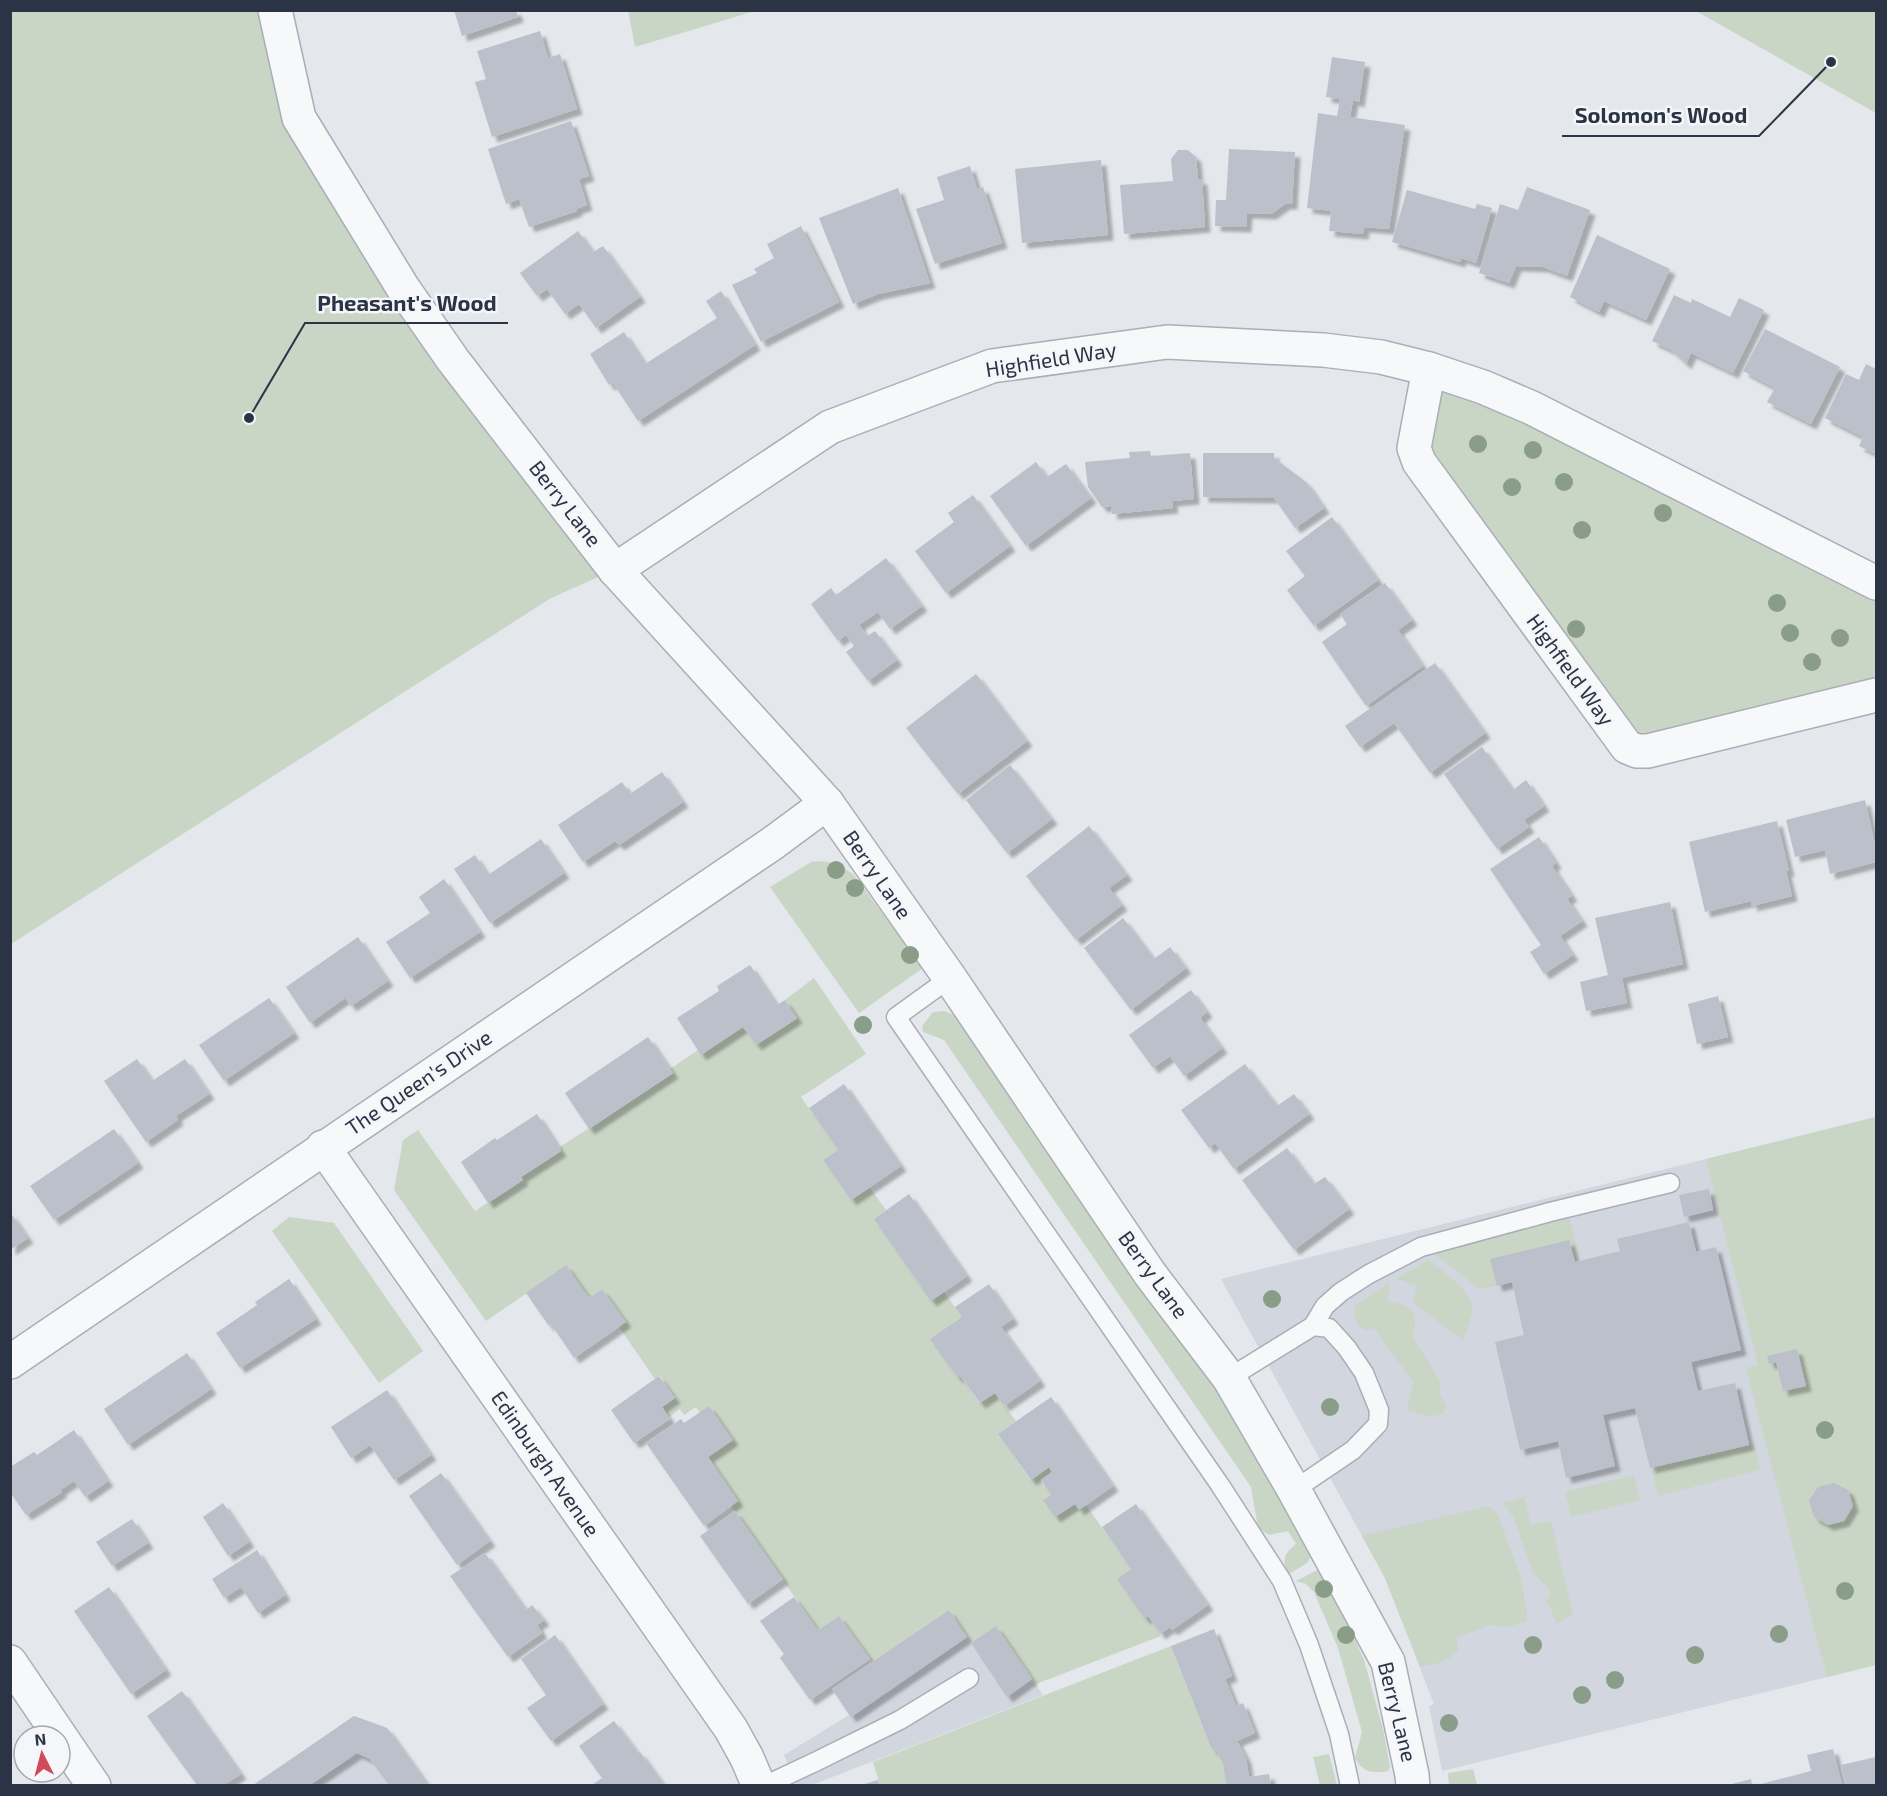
<svg xmlns="http://www.w3.org/2000/svg" width="1887" height="1796" viewBox="0 0 1887 1796" font-family="'Exo 2',sans-serif">
<style>
.built{fill:#d2d6de}
.green{fill:#c9d6c5}
.building{fill:#bbc0ca;filter:url(#shadow)}
.lines{fill:none;stroke-linecap:round;stroke-linejoin:round}
.lane-casing{stroke:#a9aeb7;stroke-width:21}
.street-casing{stroke:#a9aeb7;stroke-width:36}
.lane{stroke:#f7f8fa;stroke-width:18}
.street{stroke:#f7f8fa;stroke-width:33}
.tree{fill:#899d89}
.labels{text-anchor:middle;stroke-width:5;stroke-linejoin:round;paint-order:stroke}
.street-label{font-size:21px;fill:#2b3445;stroke:#f4f6f9}
.leader{fill:none;stroke:#2b3445;stroke-width:2}
.callout-dot{fill:#2b3445;stroke:#f4f6f9;stroke-width:2}
.callout-label{font-size:22px;text-anchor:middle;font-weight:bold;fill:#2b3445;stroke:#f4f6f9;stroke-width:5;stroke-linejoin:round;paint-order:stroke}
</style>
<defs>
<filter id="shadow"><feDropShadow dx="5.5" dy="5.5" stdDeviation="1.5" flood-color="#0004"/></filter>
</defs>
<rect width="100%" height="100%" fill="#e4e7ec"/>
<!-- built -->
<g class="built">
<path d="M1876 1117V1665L1442 1771 1429 1706 1434 1704 1385 1578 1221 1279Z"/>
<path d="M949 1610 996 1626 1043 1695 812 1785H797L784 1755 849 1715 832 1689Z"/>
<path d="M354 1716 387 1728 428 1785 253 1786Z"/>
</g>
<!-- green -->
<g class="green">
<path d="M628 10H755V11L635 47Z"/>
<path d="M11 11H275L299 118 605 574 551 598 11 944Z"/>
<path d="M1696 11H1876V113Z"/>
<path d="M1429 369 1876 583V695L1648 751 1416 434Z"/>
<path d="M823 861 837 864 853 874 923 968 859 1013 770 887 811 862Z"/>
<path d="M814 978 866 1054 801 1097 838 1150 823 1160 851 1200 870 1188 886 1210 874 1219 931 1300 944 1292 962 1317 931 1339 957 1377 960 1376 979 1403 995 1393 1016 1421 998 1434 1030 1480 1049 1467 1052 1472 1041 1481 1051 1495 1075 1504 1079 1509 1086 1505 1131 1569 1117 1579 1145 1618 1148 1616 1161 1636 1036 1684 996 1626 971 1643 949 1610 872 1662 839 1616 818 1630 817 1629 731 1506 738 1501 708 1457 700 1413 696 1407 684 1415 680 1409 669 1417 662 1407 675 1398 660 1376 655 1379 619 1327 625 1322 602 1289 589 1298 566 1266 486 1321 394 1190 403 1140 418 1130 475 1211 522 1180 521 1177 561 1151 560 1147 672 1074 670 1069 698 1050 743 1027 756 1045 797 1019 785 1000Z"/>
<path d="M944 1011 954 1015 1216 1382 1314 1552 1307 1563 1289 1574C1281 1561 1284 1553 1296 1544L1288 1531 1269 1535 1258 1528 1251 1487 944 1040 923 1032 922 1026 933 1012Z"/>
<path d="M1876 1117V1665L1827 1677 1746 1368 1758 1365 1706 1159Z"/>
<path d="M1569 1215 1580 1260 1575 1262 1569 1240 1491 1259 1497 1286 1480 1289 1436 1255 1439 1253Z"/>
<path d="M289 1217 334 1223 423 1351 379 1383 272 1231Z"/>
<path d="M1428 1260C1443 1273 1475 1291 1472 1313 1470 1322 1466 1331 1463 1340L1413 1303 1417 1285 1396 1279Z"/>
<path d="M1388 1284 1390 1288 1388 1302C1401 1303 1416 1307 1415 1323 1415 1327 1413 1330 1413 1333 1413 1339 1420 1350 1424 1354L1440 1381V1396C1445 1402 1448 1406 1444 1413L1431 1417 1407 1410 1413 1382 1374 1328 1367 1330 1358 1326 1354 1313 1356 1304Z"/>
<path d="M1754 1444 1760 1470 1658 1496 1651 1467Z"/>
<path d="M1634 1475 1640 1500 1571 1517 1565 1492Z"/>
<path d="M1524 1497 1531 1525 1551 1521 1573 1614 1557 1623 1547 1601 1551 1592 1533 1573 1514 1518 1503 1503Z"/>
<path d="M1488 1506 1497 1513 1521 1577 1527 1614 1526 1621 1509 1627 1491 1625 1457 1637 1458 1651C1446 1662 1436 1665 1420 1666L1385 1578 1362 1536Z"/>
<path d="M1323 1567 1364 1660 1383 1729 1390 1767 1388 1771C1373 1774 1362 1772 1355 1758L1362 1732 1338 1648 1314 1592 1306 1584 1296 1581Z"/>
<path d="M1171 1646 1212 1750 1215 1749 1223 1764 1226 1785H880L873 1762Z"/>
<path d="M1329 1754 1337 1785H1320L1313 1757Z"/>
<path d="M1473 1769 1477 1785H1449L1448 1773Z"/>
</g>
<!-- building -->
<g class="building">
<path d="M454 10H516L518 17 462 36Z"/>
<path d="M540 31 548 58 560 54 577 109 492 137 475 82 486 79 477 51Z"/>
<path d="M1332 57 1365 62 1359 102 1353 100 1350 117 1405 125 1389 229 1364 227 1363 234 1329 231 1331 211 1307 208 1318 113 1337 116 1340 99 1326 97Z"/>
<path d="M571 121 589 176 579 179 587 205 576 209 577 211 529 227 519 199 506 204 488 149Z"/>
<path d="M1229 149 1295 152 1292 204H1285L1271 214 1247 213 1246 227 1215 226 1216 200H1226Z"/>
<path d="M1178 150H1188L1196 157 1198 179H1202L1205 227 1124 234 1120 185 1173 181 1171 159Z"/>
<path d="M1101 160 1108 235 1022 243 1015 169Z"/>
<path d="M970 166 977 189 983 187 1002 243 935 264 916 209 944 200 937 177Z"/>
<path d="M1527 187 1590 210 1567 276 1543 267 1516 266 1509 283 1479 273 1500 204 1518 210Z"/>
<path d="M898 188 930 283 878 294 853 304 819 218Z"/>
<path d="M1407 190 1475 209 1477 204 1492 208 1476 263 1461 258 1460 262 1392 242Z"/>
<path d="M801 226 839 302 761 342 732 285 757 273 754 269 774 258 767 244Z"/>
<path d="M578 231 593 252 603 246 640 297 596 328 579 304 565 314 547 289 537 296 520 273Z"/>
<path d="M1597 235 1670 269 1646 320 1604 301 1599 312 1570 297Z"/>
<path d="M721 291 755 345 638 421 613 383 609 385 590 354 624 332 645 364 717 318 706 301Z"/>
<path d="M1674 295 1691 303 1692 299 1730 317 1739 298 1764 310 1733 373 1691 353 1686 364 1671 350 1652 341Z"/>
<path d="M1765 329 1840 367 1811 424 1767 402 1775 388 1743 371Z"/>
<path d="M1866 364 1876 369V454L1859 446 1863 437 1825 418 1846 374 1859 380Z"/>
<path d="M1150 451 1151 456 1190 453 1194 499 1172 501 1173 508 1112 514 1111 506 1102 507 1088 487 1085 462 1130 458 1129 452Z"/>
<path d="M1203 453H1274V458L1306 482 1324 508 1295 528 1274 498 1203 497Z"/>
<path d="M1036 462 1047 477 1066 464 1091 498 1026 546 990 496Z"/>
<path d="M973 495 1010 546 946 593 915 551 954 522 948 513Z"/>
<path d="M1332 517 1378 580 1314 626 1287 590 1305 576 1286 551Z"/>
<path d="M886 558 922 606 890 629 878 612 859 625 867 636 875 631 897 660 868 681 846 652 854 646 846 635 838 641 811 604 831 588 836 595Z"/>
<path d="M1385 583 1412 620 1398 630 1423 666 1366 706 1322 642 1347 624 1340 614Z"/>
<path d="M1435 663 1485 733 1430 773 1394 723 1360 747 1345 726Z"/>
<path d="M976 674 1027 741 958 794 906 728Z"/>
<path d="M1482 747 1513 790 1526 780 1544 806 1524 820 1529 827 1497 849 1444 774Z"/>
<path d="M1010 765 1052 819 1007 853 966 800Z"/>
<path d="M662 772 683 802 619 845 615 841 583 862 558 825 622 782 630 794Z"/>
<path d="M1865 800 1876 849V862L1830 874 1825 850 1795 857 1786 820Z"/>
<path d="M1777 821 1789 871H1786L1792 896 1752 906 1751 901 1705 912 1689 842Z"/>
<path d="M1089 826 1127 875 1109 888 1122 905 1076 940 1026 876Z"/>
<path d="M1539 837 1556 863 1552 866 1572 896 1567 899 1582 921 1560 936 1573 955 1544 974 1530 952 1541 945 1490 869Z"/>
<path d="M541 839 564 873 490 923 454 869 475 855 488 875Z"/>
<path d="M444 879 480 932 410 978 386 942 430 913 419 897Z"/>
<path d="M1670 902 1683 964 1622 978 1627 1003 1586 1011 1580 982 1608 975 1595 918Z"/>
<path d="M1123 918 1154 959 1170 947 1186 968 1131 1010 1084 948Z"/>
<path d="M358 937 388 981 351 1006 345 998 310 1023 286 987Z"/>
<path d="M750 965 777 1005 785 1000 797 1018 756 1045 743 1027 701 1055 677 1018 719 991 717 986Z"/>
<path d="M1191 990 1207 1012 1200 1018 1222 1048 1184 1076 1170 1056 1153 1068 1129 1035Z"/>
<path d="M1718 996 1728 1037 1697 1044 1688 1004Z"/>
<path d="M269 998 294 1033 224 1081 199 1045Z"/>
<path d="M648 1037 673 1073 589 1129 565 1093Z"/>
<path d="M137 1059 152 1081 185 1059 209 1094 176 1116 178 1120 146 1142 104 1081Z"/>
<path d="M1245 1064 1277 1106 1294 1094 1309 1114 1234 1169 1215 1143 1209 1148 1181 1110Z"/>
<path d="M844 1084 901 1166 851 1200 823 1160 838 1150 809 1108Z"/>
<path d="M537 1114 561 1151 521 1177 523 1180 488 1203 461 1162 495 1138 497 1140Z"/>
<path d="M114 1129 138 1163 54 1220 30 1186Z"/>
<path d="M1287 1148 1314 1184 1325 1177 1349 1209 1294 1250 1242 1180Z"/>
<path d="M1709 1189 1713 1210 1684 1217 1679 1195Z"/>
<path d="M909 1194 967 1276 931 1301 874 1219Z"/>
<path d="M10 1212 28 1238 10 1250Z"/>
<path d="M1689 1222 1696 1252 1716 1247 1741 1350 1691 1362 1698 1391 1735 1383 1749 1445 1650 1468 1635 1408 1603 1415 1615 1466 1566 1478 1558 1441 1520 1450 1495 1342 1524 1335 1512 1282 1497 1286 1490 1259 1569 1240 1575 1262 1620 1251 1617 1239Z"/>
<path d="M566 1265 589 1298 602 1289 626 1322 574 1358 551 1324 549 1326 526 1293Z"/>
<path d="M289 1279 316 1319 240 1368 216 1333 257 1305 255 1302Z"/>
<path d="M989 1284 1013 1319 1001 1327 1040 1381 1004 1406 995 1393 980 1403 960 1376 957 1377 930 1339 962 1317 955 1307Z"/>
<path d="M1797 1349 1806 1386 1783 1391 1776 1362 1769 1364 1767 1356Z"/>
<path d="M187 1353 211 1389 128 1445 104 1409Z"/>
<path d="M659 1376 675 1398 662 1407 670 1419 634 1443 611 1410Z"/>
<path d="M387 1390 431 1455 394 1480 370 1445 351 1458 331 1427Z"/>
<path d="M1051 1397 1113 1486 1079 1510 1075 1504 1055 1517 1043 1500 1051 1495 1041 1480 1052 1472 1049 1467 1031 1480 998 1434Z"/>
<path d="M709 1406 733 1440 708 1457 738 1501 704 1526 646 1443 681 1419 684 1423Z"/>
<path d="M74 1430 108 1481 85 1497 74 1481 60 1490 62 1492 26 1515 10 1492V1467L34 1452 37 1455Z"/>
<path d="M441 1473 490 1541 457 1565 409 1496Z"/>
<path d="M1834 1483 1848 1490 1853 1506 1844 1521 1828 1525 1814 1517 1809 1501 1818 1487Z"/>
<path d="M223 1503 249 1542 228 1556 203 1517Z"/>
<path d="M1136 1504 1208 1605 1172 1630 1170 1627 1160 1634 1148 1616 1145 1619 1117 1579 1131 1569 1102 1527Z"/>
<path d="M735 1511 783 1579 748 1604 700 1536Z"/>
<path d="M132 1519 148 1543 112 1566 96 1542Z"/>
<path d="M257 1550 285 1595 258 1613 241 1587 224 1598 212 1579Z"/>
<path d="M485 1553 526 1610 532 1605 544 1620 537 1625 542 1633 508 1657 450 1576Z"/>
<path d="M109 1587 166 1670 131 1694 74 1611Z"/>
<path d="M794 1597 818 1630 839 1616 870 1659 810 1700 780 1658 784 1654 760 1621Z"/>
<path d="M949 1610 967 1637 851 1717 832 1689Z"/>
<path d="M996 1626 1032 1679 1007 1697 971 1643Z"/>
<path d="M1214 1629 1232 1676 1225 1679 1236 1706 1243 1703 1255 1733 1237 1741 1246 1758 1249 1777 1269 1774 1271 1785H1226L1223 1764 1215 1749 1212 1750 1171 1646Z"/>
<path d="M555 1635 603 1704 551 1741 527 1708 546 1695 521 1659Z"/>
<path d="M182 1691 241 1774 224 1785H197L147 1716Z"/>
<path d="M354 1716 387 1728 428 1785H389L370 1759 357 1753 310 1785H253Z"/>
<path d="M614 1721 638 1753 640 1752 663 1784 592 1785 602 1778 579 1746Z"/>
<path d="M1833 1749 1842 1785H1757L1811 1771 1807 1755Z"/>
<path d="M1876 1757V1785H1846L1841 1765Z"/>
<path d="M1751 1779 1752 1785H1728Z"/>
<path d="M878 1780 880 1785H861Z"/>
</g>
<g class="lines">
<!-- lane casing -->
<g class="lane-casing">
<g id="lane">
<path d="M950 978 896 1017 1220 1485 1282 1581 1309 1645 1339 1734 1350 1786"/>
<path d="M1229 1378 1313 1326 1325 1306 1341 1292 1369 1274 1421 1247 1550 1212 1670 1183"/>
<path d="M1294 1490 1353 1450 1378 1424 1379 1410 1364 1373 1347 1348 1329 1328 1313 1326"/>
<path d="M764 1786 815 1762 900 1720 969 1678"/>
</g>
</g>
<!-- street casing -->
<g class="street-casing">
<g id="street">
<path d="M275 10 299 118 403 288 453 360 615 570 827 803 950 978 1150 1274 1229 1378 1294 1490 1388 1662 1412 1775 1413 1786"/>
<path d="M1429 369 1414 448 1419 462 1627 747 1637 751H1648L1876 695"/>
<path d="M615 570 830 427 992 366 1167 342 1323 350 1381 357 1429 369 1483 387 1532 408 1876 583"/>
<path d="M323 1147 731 1729 747 1758 759 1786"/>
<path d="M10 1362 773 843 827 803"/>
<path d="M10 1662 94 1786"/>
</g>
</g>
<!-- lane -->
<use href="#lane" class="lane"/>
<!-- street -->
<use href="#street" class="street"/>
</g>
<!-- trees -->
<g class="tree">
<circle cx="1478" cy="444" r="9"/>
<circle cx="1533" cy="450" r="9"/>
<circle cx="1564" cy="482" r="9"/>
<circle cx="1512" cy="487" r="9"/>
<circle cx="1663" cy="513" r="9"/>
<circle cx="1582" cy="530" r="9"/>
<circle cx="1777" cy="603" r="9"/>
<circle cx="1576" cy="629" r="9"/>
<circle cx="1790" cy="633" r="9"/>
<circle cx="1840" cy="638" r="9"/>
<circle cx="1812" cy="662" r="9"/>
<circle cx="836" cy="870" r="9"/>
<circle cx="855" cy="888" r="9"/>
<circle cx="910" cy="955" r="9"/>
<circle cx="863" cy="1025" r="9"/>
<circle cx="1272" cy="1299" r="9"/>
<circle cx="1330" cy="1407" r="9"/>
<circle cx="1825" cy="1430" r="9"/>
<circle cx="1324" cy="1589" r="9"/>
<circle cx="1845" cy="1591" r="9"/>
<circle cx="1779" cy="1634" r="9"/>
<circle cx="1346" cy="1635" r="9"/>
<circle cx="1533" cy="1645" r="9"/>
<circle cx="1695" cy="1655" r="9"/>
<circle cx="1615" cy="1680" r="9"/>
<circle cx="1582" cy="1695" r="9"/>
<circle cx="1449" cy="1723" r="9"/>
</g>
<g class="labels">
<!-- street labels -->
<g class="street-label">
<text transform="translate(1051 360) rotate(-9)" y="7">Highfield Way</text>
<text transform="translate(565 504) rotate(52)" y="7">Berry Lane</text>
<text transform="translate(1570 670) rotate(54)" y="7">Highfield Way</text>
<text transform="translate(877 875) rotate(55)" y="7">Berry Lane</text>
<text transform="translate(419 1083) rotate(-34)" y="7">The Queen's Drive</text>
<text transform="translate(1153 1275) rotate(54)" y="7">Berry Lane</text>
<text transform="translate(545 1464) rotate(55)" y="7">Edinburgh Avenue</text>
<text transform="translate(1397 1712) rotate(76)" y="7">Berry Lane</text>
</g>
</g>
<!-- callouts -->
<path class="leader" d="M1831 62L1759 136H1562M249 418L305 323H508"/>
<g class="callout-dot">
<circle cx="1831" cy="62" r="6"/>
<circle cx="249" cy="418" r="6"/>
</g>
<g class="callout-label">
<text x="1661" y="123">Solomon's Wood</text>
<text x="407" y="311">Pheasant's Wood</text>
</g>
<!-- border -->
<rect width="1887" height="1796" fill="none" stroke="#2b3445" stroke-width="24"/>
<!-- north arrow -->
<g transform="translate(42 1754) rotate(354)"><circle r="28" fill="#f4f6f9" stroke="#a4a8b1" stroke-width="1.5"/>
<path d="M0-4.5L10 22L0 15L-10 22Z" fill="#d1495b"/>
<text y="-9" font-size="16" font-weight="bold" text-anchor="middle" fill="#2b3445">N</text>
</g>
</svg>
